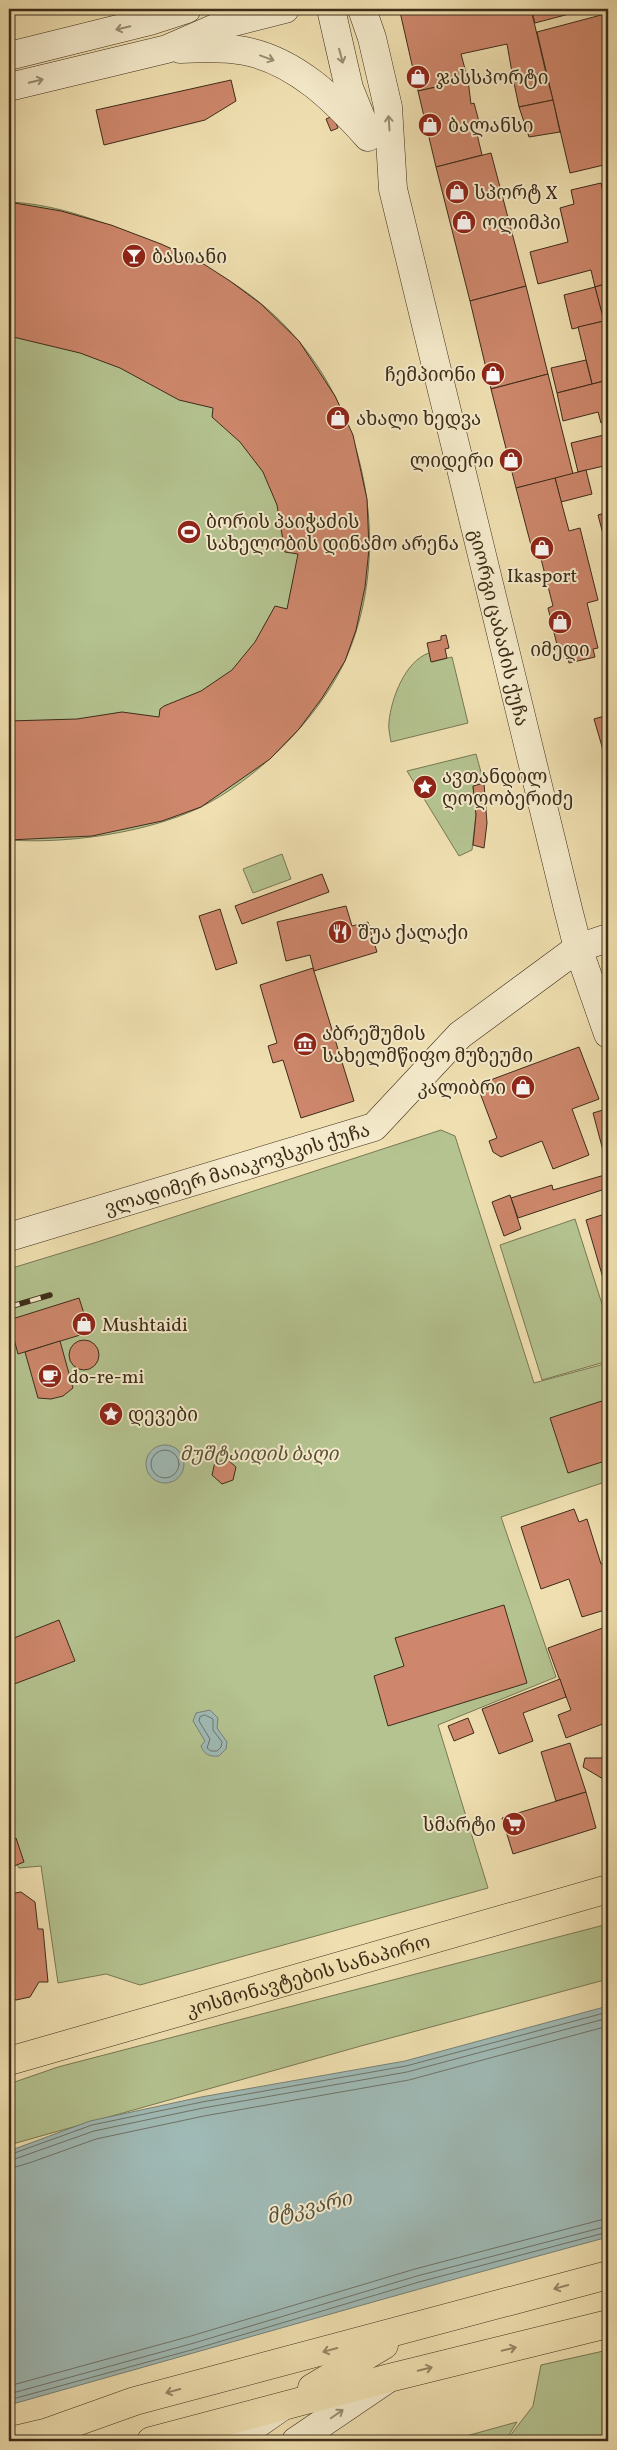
<svg xmlns="http://www.w3.org/2000/svg" width="617" height="2450" viewBox="0 0 617 2450" font-family="Vollkorn,'Noto Serif Georgian',serif">
<style>
.green{fill:#b4c390;stroke:#787854}
.water{fill:#9fbab6;stroke:#778177}
.lines{fill:none;stroke-linecap:round;stroke-linejoin:round}
.shore{stroke:#6e7368;stroke-width:1}
.building{fill:#ce876c;stroke:#3c2c19}
.secondary-casing{stroke:#3c2c19;stroke-width:29}
.primary-casing{stroke:#3c2c19;stroke-width:29}
.highway-casing{stroke:#3c2c19;stroke-width:29}
.secondary{stroke:#f5ebcc;stroke-width:28}
.primary{stroke:#f0e0b1;stroke-width:28}
.highway{stroke:#f0e0b1;stroke-width:28}
.rail-casing{stroke:#3c2c19;stroke-width:5.5}
.rail{stroke:#f5ebcc;stroke-width:4;stroke-dasharray:11;stroke-linecap:butt}
.oneway{stroke:#988c72}
.oneway2{stroke:#968665}
.labels{text-anchor:middle;stroke-width:4;stroke-linejoin:round;paint-order:stroke}
.poi-label{font-size:19px;fill:#3c2c19;stroke:#f5ebcc;text-anchor:start}
.street-label{font-size:19px;fill:#3c2c19;stroke:#f5ebcc}
.park-label{font-size:19px;font-style:italic;fill:#5a5237;stroke:#f5ebcc}
.water-label{font-size:20px;font-style:italic;fill:#555040;stroke:#f5ebcc}
</style>
<rect width="100%" height="100%" fill="#f0e0b1"/>
<filter id="stains"><feTurbulence type="fractalNoise" baseFrequency=".004" numOctaves="4"/><feColorMatrix values="0 0 0 0 .2 0 0 0 0 .09 0 0 0 0 .02 0 0 0 .5 -.17"/></filter>
<radialGradient id="worn" r=".72"><stop offset=".6" stop-color="#630" stop-opacity="0"/><stop offset="1" stop-color="#630" stop-opacity=".3"/></radialGradient>
<!-- green -->
<g class="green">
<path d="M9 202C59 204 108 224 154 243 205 264 250 288 289 330 371 418 393 559 343 665 315 722 256 780 199 808 145 833 68 844 9 840Z"/>
<path d="M429 653 432 662 452 657 468 723 391 742C390 736 388 728 389 722 391 699 405 661 429 653Z"/>
<path d="M476 754 484 783 473 787 476 815 472 850 459 856 407 771Z"/>
<path d="M282 854 291 879 253 893 243 869Z"/>
<path d="M441 1130 455 1136 534 1383 608 1363V1481L501 1517 556 1677 438 1725 488 1888 140 1985 106 1974 58 1983 41 1866 19 1868 12 1858 9 1859V1269L94 1243Z"/>
<path d="M575 1219 608 1323V1361L542 1380 500 1245Z"/>
<path d="M608 1924V1979L361 2046 9 2145V2084L58 2067Z"/>
<path d="M608 2350V2441H506L533 2406 541 2365Z"/>
<path d="M517 2422 505 2441H448Z"/>
</g>
<!-- water -->
<g class="water">
<circle cx="165" cy="1464" r="19"/>
<path d="M210 1710 218 1718 217 1728 227 1742 226 1749 219 1756C209 1757 204 1754 201 1746L205 1741 193 1721 196 1713Z"/>
<path d="M608 2006V2237C408 2291 209 2349 9 2405V2151L90 2121 201 2097 405 2061Z"/>
</g>
<g class="lines">
<!-- shore -->
<g class="shore">
<circle cx="165" cy="1464" r="14"/>
<path d="M205 1715 213 1719V1730L222 1742 221 1747 217 1751H211L207 1748 210 1739 199 1721 200 1717Z"/>
<path d="M9 2155 92 2125 202 2102 406 2066 608 2012"/>
<path d="M9 2161 94 2131 203 2108 407 2072 608 2018"/>
<path d="M9 2169 32 2162 96 2139 204 2116 409 2080 608 2026"/>
<path d="M9 2386 191 2336 415 2269 608 2218"/>
<path d="M9 2394 194 2343 417 2276 608 2226"/>
<path d="M9 2400 195 2349 419 2282 608 2232"/>
</g>
</g>
<!-- building -->
<g class="building">
<path d="M414 9H531L546 73 513 78 507 44 461 54 468 80 418 91 400 12Z"/>
<path d="M531 9H588L535 23Z"/>
<path d="M604 9H608V164L570 173 537 32 605 14Z"/>
<path d="M546 73 553 100 519 107 513 78Z"/>
<path d="M231 80 236 101 205 120 104 145 96 110Z"/>
<path d="M468 80 471 104 474 103 481 129 476 130 482 155 436 167 418 91Z"/>
<path d="M553 100 560 132 529 137 519 107Z"/>
<path d="M333 116 338 128 331 131 326 119Z"/>
<path d="M491 153 526 286 470 301 436 167Z"/>
<path d="M601 183 608 214V283L595 287 591 270 538 284 530 252 568 242 560 208 574 204 571 190Z"/>
<path d="M9 202 61 211 111 225 161 244 199 261 230 281 261 304 299 341 335 396 353 435 367 499 369 549 365 587 356 630 345 661 322 698 299 729 270 759 201 807 162 821 92 836 9 840V721L77 719 122 712 159 717 160 709 164 706 201 691 232 670 255 642 275 606 287 609 298 554 285 552 277 505 263 472 240 442 212 417 213 408 179 400 120 368 80 353 9 336Z"/>
<path d="M608 283V340L595 287Z"/>
<path d="M526 286 548 374 491 389 470 301Z"/>
<path d="M595 287 604 321 572 329 564 295Z"/>
<path d="M604 321 608 340V380L592 384 578 327Z"/>
<path d="M586 360 592 384 557 393 551 368Z"/>
<path d="M548 374 573 474 516 488 491 389Z"/>
<path d="M608 380V421L601 423 598 412 563 421 557 393Z"/>
<path d="M608 434V465L578 472 571 443Z"/>
<path d="M586 470 592 494 561 502 555 478Z"/>
<path d="M555 478 569 531 580 528 598 600 587 603 598 648 593 649 595 657 569 663 567 655 560 657 548 608 553 606 538 547 532 549 516 488Z"/>
<path d="M608 512V553L598 515Z"/>
<path d="M446 635 449 648 445 649 447 658 431 662 427 643 441 640V636Z"/>
<path d="M608 715V767L594 719Z"/>
<path d="M484 783 487 823 484 848 473 845 476 815 473 786Z"/>
<path d="M322 874 329 892 242 924 235 906Z"/>
<path d="M346 906 352 926 368 922 377 952 314 971 310 955 286 961 277 922Z"/>
<path d="M220 909 237 963 216 970 199 916Z"/>
<path d="M313 968 354 1101 301 1118 283 1060 273 1063 268 1046 277 1043 260 985Z"/>
<path d="M579 1047 599 1099 572 1109 589 1155 553 1169 542 1141 501 1157 493 1152 489 1141 497 1138 477 1085Z"/>
<path d="M603 1110 608 1129V1169L593 1113Z"/>
<path d="M608 1174V1188L518 1218 511 1198 552 1185 553 1190Z"/>
<path d="M510 1195 521 1229 504 1236 492 1202Z"/>
<path d="M608 1213V1295L586 1220Z"/>
<path d="M79 1298 90 1332 18 1354 9 1320Z"/>
<circle cx="84" cy="1355" r="15"/>
<path d="M60 1341 73 1388 63 1396 51 1399 38 1398 25 1352Z"/>
<path d="M608 1399V1460L568 1473 550 1418Z"/>
<path d="M228 1460 236 1467 233 1480 222 1484 212 1475 215 1462Z"/>
<path d="M574 1509 579 1522 587 1519 601 1564 608 1562V1609L582 1617 569 1579 541 1589 521 1527Z"/>
<path d="M504 1605 527 1683 388 1726 374 1676 404 1666 395 1638Z"/>
<path d="M59 1620 75 1661 9 1686V1640Z"/>
<path d="M608 1626V1722L566 1738 558 1715 571 1710 548 1648Z"/>
<path d="M560 1679 566 1697 523 1713 533 1741 499 1754 482 1709Z"/>
<path d="M468 1718 474 1733 454 1741 448 1726Z"/>
<path d="M570 1743 586 1792 556 1801 541 1752Z"/>
<path d="M585 1758H608V1782L583 1767Z"/>
<path d="M586 1792 596 1828 513 1854 502 1818Z"/>
<path d="M16 1838 24 1862 9 1868V1841Z"/>
<path d="M21 1892 35 1902 38 1929H43L48 1982H39L30 1997 16 2000 9 1997V1894Z"/>
</g>
<g class="lines">
<!-- secondary casing -->
<g class="secondary-casing">
<g id="secondary">
<path d="M331 9 349 88 364 125"/>
<path id="s1" d="M362 9 372 38 388 107 393 189 568 909 578 948 608 1034"/>
<path d="M180 49C201 48 224 47 245 51 296 61 335 100 368 137"/>
<path d="M9 56 150 21 187 9"/>
<path d="M9 87 167 49 222 25 285 9"/>
<path id="s2" d="M9 1237 374 1127 460 1035 578 948 608 938"/>
<path d="M233 2441 280 2408"/>
<path d="M296 2441 386 2380"/>
</g>
</g>
<!-- primary casing -->
<g class="primary-casing">
<g id="primary">
<path id="s3" d="M9 2061 608 1889"/>
</g>
</g>
<!-- highway casing -->
<g class="highway-casing">
<g id="highway">
<path d="M312 2388 384 2345"/>
<path d="M10 2441 48 2432 135 2401 608 2275"/>
<path d="M151 2441 389 2378 608 2324"/>
</g>
</g>
<!-- secondary -->
<use href="#secondary" class="secondary"/>
<!-- primary -->
<use href="#primary" class="primary"/>
<!-- highway -->
<use href="#highway" class="highway"/>
<!-- rail casing -->
<g class="rail-casing">
<g id="rail">
<path d="M9 1288 11 1287"/>
<path d="M9 1307 50 1295"/>
</g>
</g>
<!-- rail -->
<use href="#rail" class="rail"/>
</g>
<!-- one-way arrows -->
<defs><path id="oneway-shaft" d="M-6 0H5M1.5-3L5.5 0L1.5 3" fill="none" stroke-width="1.6" stroke-linecap="round" stroke-linejoin="round" transform="scale(1.25)"/></defs>
<g class="oneway">
<use href="#oneway-shaft" transform="translate(123 28) rotate(166)"/>
<use href="#oneway-shaft" transform="translate(341 56) rotate(75)"/>
<use href="#oneway-shaft" transform="translate(267 58) rotate(20)"/>
<use href="#oneway-shaft" transform="translate(36 81) rotate(-14)"/>
<use href="#oneway-shaft" transform="translate(389 123) rotate(-94)"/>
<use href="#oneway-shaft" transform="translate(337 2414) rotate(-35)"/>
</g>
<g class="oneway2">
<use href="#oneway-shaft" transform="translate(561 2287) rotate(165)"/>
<use href="#oneway-shaft" transform="translate(509 2349) rotate(-13)"/>
<use href="#oneway-shaft" transform="translate(330 2350) rotate(165)"/>
<use href="#oneway-shaft" transform="translate(425 2369) rotate(-13)"/>
<use href="#oneway-shaft" transform="translate(173 2391) rotate(165)"/>
</g>
<!-- icons -->
<defs>
<g id="shop-disc" transform="scale(1.25)"><circle r="9.5" fill="#8f2418" stroke="#f5ebcc"/><path d="M-5-2.5h2.3a2.7 3.5 0 0 1 5.4 0H5L5.5 6h-11ZM-1.5-2.5h3a1.5 2.3 0 0 0-3 0Z" fill="#fff"/></g>
<g id="bar-disc" transform="scale(1.25)"><circle r="9.5" fill="#8f2418" stroke="#f5ebcc"/><path d="M-6-5H6L.8 .8V4.5H3.5V6h-7V4.5H-.8V.8Z" fill="#fff"/></g>
<g id="stadium-disc" transform="scale(1.25)"><circle r="9.5" fill="#8f2418" stroke="#f5ebcc"/><path d="M0-5a6.5 5 0 1 0 0 10a6.5 5 0 1 0 0-10ZM-3.5-1.8h7v3.6h-7Z" fill="#fff"/></g>
<g id="sight-disc" transform="scale(1.25)"><circle r="9.5" fill="#8f2418" stroke="#f5ebcc"/><path d="M0-6L1.8-2.2L6-1.7L2.9 1.2L3.7 5.4L0 3.3L-3.7 5.4L-2.9 1.2L-6-1.7L-1.8-2.2Z" fill="#fff"/></g>
<g id="restaurant-disc" transform="scale(1.25)"><circle r="9.5" fill="#8f2418" stroke="#f5ebcc"/><path d="M-5-6h1v4h1v-4h1v4h1v-4h1v5L-1.5 .5V6h-2V.5L-5-1ZM5-6V6H3V1.5H1.5Q1.5-4 5-6Z" fill="#fff"/></g>
<g id="museum-disc" transform="scale(1.25)"><circle r="9.5" fill="#8f2418" stroke="#f5ebcc"/><path d="M0-6L6-3V-2H-6V-3ZM-5-1h2V3h-2ZM-1-1h2V3h-2ZM3-1h2V3H3ZM-6 4H6V6H-6Z" fill="#fff"/></g>
<g id="cafe-disc" transform="scale(1.25)"><circle r="9.5" fill="#8f2418" stroke="#f5ebcc"/><path d="M-5.5-4.5H6V0H3Q3 3.5 0 3.5H-2.5Q-5.5 3.5-5.5 0ZM3-3.2v2h1.7v-2ZM-6 4.5H4V6H-6Z" fill="#fff"/></g>
<g id="supermarket-disc" transform="scale(1.25)"><circle r="9.5" fill="#8f2418" stroke="#f5ebcc"/><path d="M-6-5.5h2.5l.6 2H6L4.5 2H-2.5L-4.4-4H-6ZM-1.5 3.2a1.3 1.3 0 1 0 .1 0ZM3 3.2a1.3 1.3 0 1 0 .1 0Z" fill="#fff"/></g>
</defs>
<g fill-rule="evenodd">
<use href="#shop-disc" x="418" y="77"/>
<use href="#shop-disc" x="430" y="125"/>
<use href="#shop-disc" x="457" y="192"/>
<use href="#shop-disc" x="464" y="222"/>
<use href="#bar-disc" x="134" y="256"/>
<use href="#shop-disc" x="493" y="374"/>
<use href="#shop-disc" x="338" y="418"/>
<use href="#shop-disc" x="511" y="460"/>
<use href="#stadium-disc" x="189" y="532"/>
<use href="#shop-disc" x="542" y="548"/>
<use href="#shop-disc" x="560" y="622"/>
<use href="#sight-disc" x="425" y="787"/>
<use href="#restaurant-disc" x="340" y="932"/>
<use href="#museum-disc" x="305" y="1044"/>
<use href="#shop-disc" x="523" y="1087"/>
<use href="#shop-disc" x="84" y="1324"/>
<use href="#cafe-disc" x="50" y="1376"/>
<use href="#sight-disc" x="111" y="1414"/>
<use href="#supermarket-disc" x="514" y="1824"/>
</g>
<g class="labels">
<!-- poi labels -->
<g class="poi-label">
<text x="436" y="84">ჯასსპორტი</text>
<text x="448" y="132">ბალანსი</text>
<text x="474" y="199">სპორტ X</text>
<text x="482" y="229">ოლიმპი</text>
<text x="152" y="263">ბასიანი</text>
<text x="476" y="381" text-anchor="end">ჩემპიონი</text>
<text x="356" y="425">ახალი ხედვა</text>
<text x="494" y="467" text-anchor="end">ლიდერი</text>
<text x="206" y="528">ბორის პაიჭაძის<tspan x="206" dy="22">სახელობის დინამო არენა</tspan></text>
<text x="542" y="582" text-anchor="middle">Ikasport</text>
<text x="560" y="656" text-anchor="middle">იმედი</text>
<text x="442" y="783">ავთანდილ<tspan x="442" dy="22">ღოღობერიძე</tspan></text>
<text x="358" y="939">შუა ქალაქი</text>
<text x="322" y="1040">აბრეშუმის<tspan x="322" dy="22">სახელმწიფო მუზეუმი</tspan></text>
<text x="506" y="1094" text-anchor="end">კალიბრი</text>
<text x="102" y="1331">Mushtaidi</text>
<text x="68" y="1383">do-re-mi</text>
<text x="128" y="1421">დევები</text>
<text x="496" y="1831" text-anchor="end">სმარტი</text>
</g>
<!-- street labels -->
<g class="street-label">
<text dy="7" stroke="none"><textPath href="#s1" startOffset="635">გიორგი ცაბაძის ქუჩა</textPath></text>
<text dy="7" stroke="none"><textPath href="#s2" startOffset="238">ვლადიმერ მაიაკოვსკის ქუჩა</textPath></text>
<text dy="7" stroke="none"><textPath href="#s3" startOffset="311">კოსმონავტების სანაპირო</textPath></text>
</g>
<!-- park labels -->
<g class="park-label">
<text x="259" y="1460">მუშტაიდის ბაღი</text>
</g>
<!-- water labels -->
<g class="water-label">
<text transform="translate(309 2207) rotate(-13)" y="7">მტკვარი</text>
</g>
</g>
<!-- margin -->
<rect width="617" height="2450" fill="none" stroke="#f0e0b1" stroke-width="30"/>
<rect x="10" y="10" width="597" height="2430" fill="none" stroke="#3c2c19" stroke-width="2.5"/>
<rect x="15" y="15" width="587" height="2420" fill="none" stroke="#3c2c19"/>
<rect width="100%" height="100%" filter="url(#stains)"/>
<rect width="100%" height="100%" fill="url(#worn)"/>
</svg>
